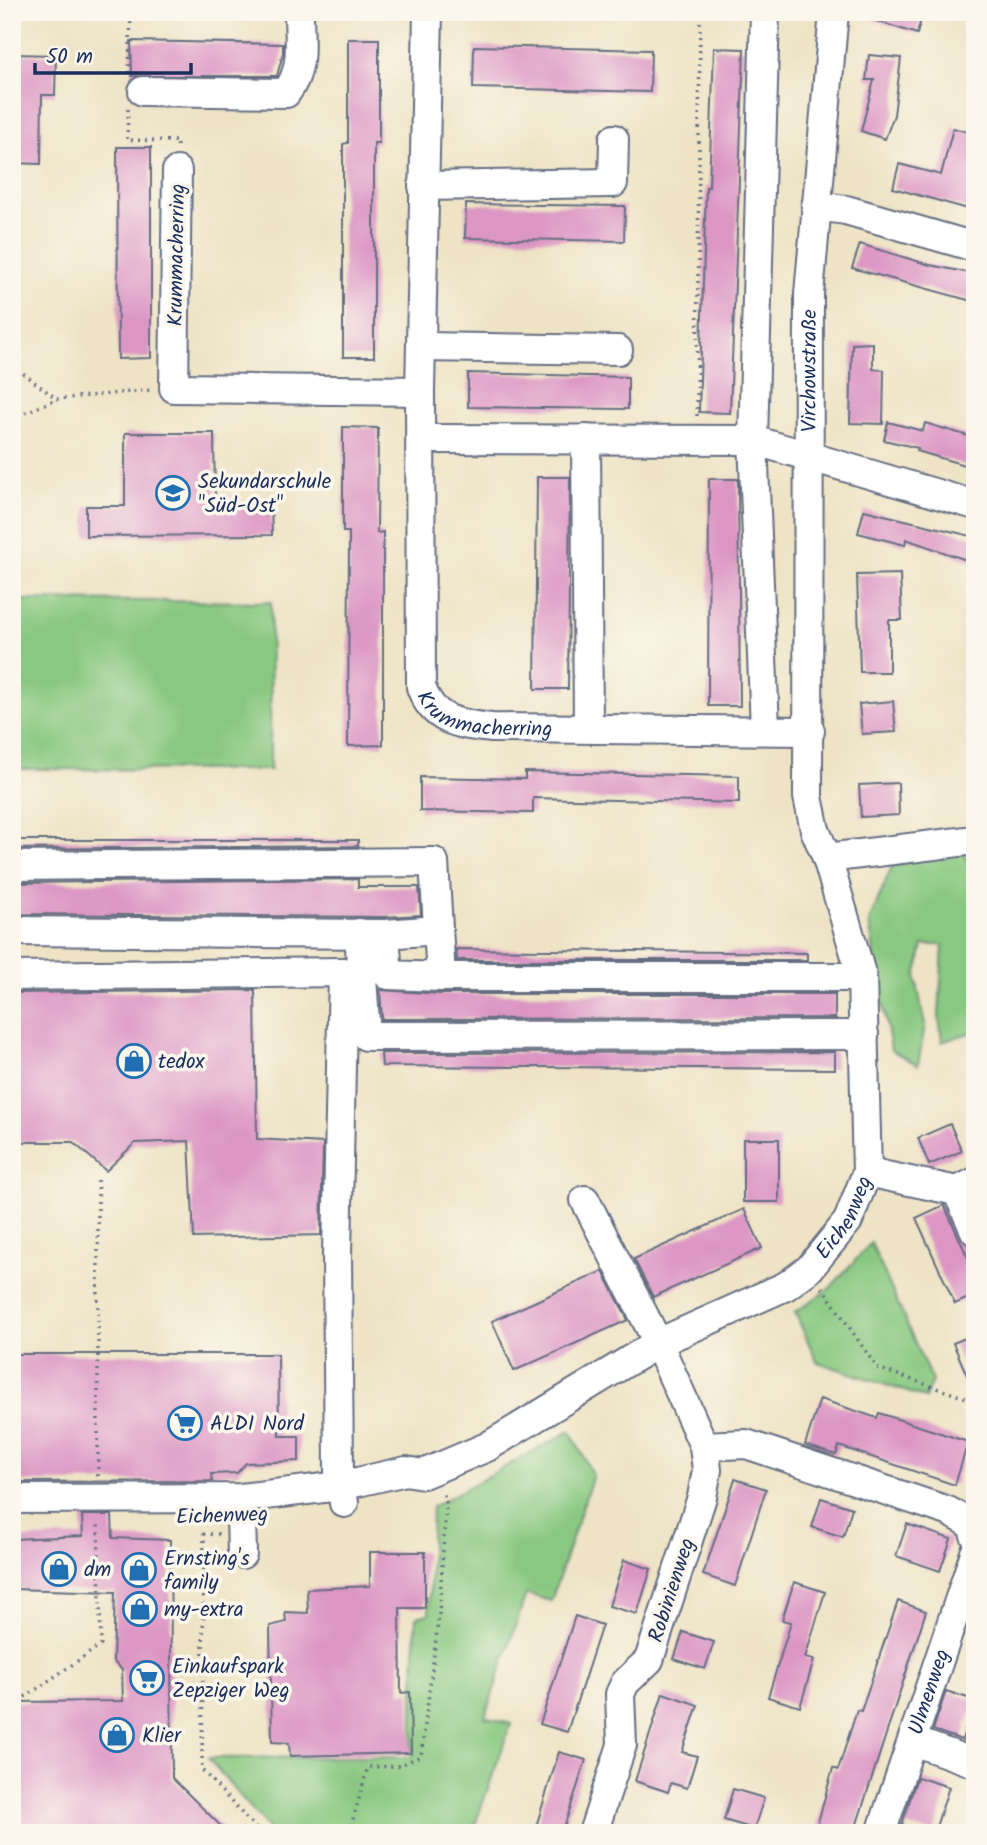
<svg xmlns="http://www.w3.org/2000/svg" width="987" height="1845" viewBox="0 0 987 1845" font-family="Kalam,sans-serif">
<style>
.green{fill:#88c880;stroke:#527c6f;stroke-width:2}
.building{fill:#dc96c4}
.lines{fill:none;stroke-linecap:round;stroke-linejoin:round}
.minor-casing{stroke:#656e82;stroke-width:32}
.path{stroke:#656e82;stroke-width:3.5;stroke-dasharray:2 5;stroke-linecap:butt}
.minor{stroke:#fff;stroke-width:28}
.labels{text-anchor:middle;stroke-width:7;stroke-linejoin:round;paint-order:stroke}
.street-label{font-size:21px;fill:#1b2f5e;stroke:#fbf7ec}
.poi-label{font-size:21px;fill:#1b2f5e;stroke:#fbf7ec;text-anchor:start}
</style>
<rect width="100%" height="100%" fill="#fbf7ec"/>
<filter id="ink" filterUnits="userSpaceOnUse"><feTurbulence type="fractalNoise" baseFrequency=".0143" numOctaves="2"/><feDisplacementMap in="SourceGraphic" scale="14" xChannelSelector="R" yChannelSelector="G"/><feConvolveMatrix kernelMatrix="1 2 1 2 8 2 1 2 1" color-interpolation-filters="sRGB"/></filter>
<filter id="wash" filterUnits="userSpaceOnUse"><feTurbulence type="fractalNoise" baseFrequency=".00686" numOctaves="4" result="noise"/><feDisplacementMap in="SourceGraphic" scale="28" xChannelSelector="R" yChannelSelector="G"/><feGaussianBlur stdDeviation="1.57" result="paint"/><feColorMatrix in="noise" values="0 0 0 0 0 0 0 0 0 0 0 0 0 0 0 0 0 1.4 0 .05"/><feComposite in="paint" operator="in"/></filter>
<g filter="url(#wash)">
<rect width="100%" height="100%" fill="#eee3c5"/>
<!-- green -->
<g class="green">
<path d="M12 600 271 602 270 770 12 769Z"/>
<path d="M961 848 975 874V1031L942 1042 939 1016 943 945H923L916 978 925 1025 918 1065 891 1050 869 922 892 866Z"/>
<path d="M871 1243 932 1381 925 1398 817 1362 795 1312 830 1288Z"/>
<path d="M570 1431 593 1475 551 1601 526 1594 485 1717 511 1724 472 1833H272L208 1758 412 1757 416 1617 429 1614 432 1507Z"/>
</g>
<g id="blocks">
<!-- building -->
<g class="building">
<path d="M861 12H923L917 34 861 16Z"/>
<path d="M348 39H379V143H374V357H343V144L348 143Z"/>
<path d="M131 41 283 44V53L277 76H132Z"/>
<path d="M474 46 651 50 650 92 473 88Z"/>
<path d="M714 48 744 49 730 413 699 412 706 187H709Z"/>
<path d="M12 54 56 55 55 95H42L41 164 12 163Z"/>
<path d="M869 55 901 58 894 115 885 139 861 131 874 80H866Z"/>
<path d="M953 128 975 134V211L893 188 899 164 941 175Z"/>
<path d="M117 147H151V358L118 359Z"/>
<path d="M466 204 625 206 624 241 465 238Z"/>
<path d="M860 244 930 265 975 274V302L852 268Z"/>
<path d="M873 343V369L884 370 883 424 850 423 852 344Z"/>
<path d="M468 373 628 377V409L468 407Z"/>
<path d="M888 422 923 431 925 423 975 438 971 467 917 451 918 448 884 440Z"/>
<path d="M343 427 378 428 377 533 383 532V745L348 746 349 532H343Z"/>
<path d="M125 433H214L215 505 271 504 272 535 86 536V506H125Z"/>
<path d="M537 477H570L568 689H535Z"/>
<path d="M709 479H738L740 706H708Z"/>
<path d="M864 510 975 537V563L906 539 905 545 858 533Z"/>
<path d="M900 574 902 620H889V672H860L857 575Z"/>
<path d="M893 701 896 732 862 734 859 704Z"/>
<path d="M525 772 739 776V803L533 798V813L420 811V777L525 779Z"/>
<path d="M898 783 899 815 861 817 859 785Z"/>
<path d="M12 840H358V846L12 849Z"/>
<path d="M358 879V887H419L421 915 384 917 12 914V883Z"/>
<path d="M456 949 807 953V960H457Z"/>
<path d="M255 990 257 1139 323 1143 321 1235 194 1238 189 1141 135 1143 106 1171 73 1142H12V993Z"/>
<path d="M380 990 441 994H835V1018L382 1019Z"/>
<path d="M835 1052V1069L382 1066 381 1053Z"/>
<path d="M950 1124 962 1151 929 1165 918 1138Z"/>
<rect x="743" y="1139" width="36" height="63"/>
<path d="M944 1205 969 1260 975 1258V1295L955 1304 916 1218Z"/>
<path d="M744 1209 762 1248 653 1297 634 1259Z"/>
<path d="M603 1271 628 1320 514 1371 492 1321Z"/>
<path d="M975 1334V1394L953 1343Z"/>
<path d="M12 1354H278L279 1436H299V1461L246 1463 237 1473 211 1474 212 1481 12 1482Z"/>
<path d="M820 1399 877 1418 879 1413 968 1442 955 1485 839 1446 836 1455 805 1445Z"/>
<path d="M735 1479 766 1489 735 1586 703 1575Z"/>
<path d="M821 1498 852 1508 843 1537 812 1527Z"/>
<path d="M82 1515H112L113 1538 170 1540 172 1778 228 1833H15L12 1828V1702L123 1701 122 1670 113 1661 115 1592 12 1589V1539L83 1536Z"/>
<path d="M907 1524 951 1539 940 1571 896 1556Z"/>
<path d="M370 1552H425V1608H400L401 1693 410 1692 411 1753 290 1756 289 1743 272 1742 270 1626 286 1622 285 1612 308 1613 307 1589 370 1586Z"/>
<path d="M624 1560 651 1569 637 1614 609 1606Z"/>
<path d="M794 1582 825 1592 805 1658 814 1660 800 1707 768 1697 791 1622 782 1620Z"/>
<path d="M898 1601 926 1611 854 1833H815L833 1768 838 1770 857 1710 861 1711Z"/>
<path d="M575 1616 602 1625 567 1732 540 1724Z"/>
<path d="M683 1632 714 1642 705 1669 674 1659Z"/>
<path d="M946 1691 974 1700 962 1740 933 1730Z"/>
<path d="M663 1693 698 1705 682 1752 697 1756 687 1788 671 1783 668 1792 635 1781Z"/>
<path d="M559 1752 586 1760 562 1833H534Z"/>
<path d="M917 1777 949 1787 934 1833 902 1825Z"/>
<path d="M733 1789 764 1798 754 1829 724 1820Z"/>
</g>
</g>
</g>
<g filter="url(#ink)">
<use href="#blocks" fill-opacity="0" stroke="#656e82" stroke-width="2"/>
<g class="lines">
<!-- minor casing -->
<g class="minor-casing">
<g id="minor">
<path id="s1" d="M428 12 420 391 421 687C433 722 459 724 492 728L810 731"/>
<path d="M143 91 286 93C305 69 299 41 299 12"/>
<path d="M177 171 174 388 420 391"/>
<path d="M423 186 613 183 614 139"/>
<path d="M816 206 846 210 975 247"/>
<path d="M423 347 618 350"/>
<path d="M423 439 753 440 975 505"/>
<path d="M586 439 588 728"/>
<path d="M765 728 753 440 765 12"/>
<path d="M827 858 975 840"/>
<path d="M12 866 434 862 441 977H862"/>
<path d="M12 931 385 934 438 930"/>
<path d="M359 933 366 1036 864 1035"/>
<path d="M385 934 388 975 441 977"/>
<path d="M12 976 343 972 337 1255 339 1471 344 1503"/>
<path d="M867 1172 957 1191 975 1182"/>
<path d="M957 1191 975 1231"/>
<path d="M585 1200 658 1343 704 1446 707 1470 702 1497 649 1660 625 1683 620 1694 622 1745 593 1833"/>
<path d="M704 1446 746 1444 948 1511 972 1524 975 1535"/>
<path id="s2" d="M12 1499 241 1498 340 1486 406 1471 423 1474 487 1447 658 1343 786 1286 809 1269 848 1221 867 1172 862 977 827 858 815 830 808 797 809 294 834 12"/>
<path d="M241 1516 242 1554"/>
<path d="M913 1741 975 1763"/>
<path id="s3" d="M881 1833 975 1553"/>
</g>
</g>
<!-- path -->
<g class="path">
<path d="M129 73 131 12"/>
<path d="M128 109 127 140 177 141V147"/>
<path d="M12 365 57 399 151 390"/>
<path d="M697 416 700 12"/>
<path d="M12 418 57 399"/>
<path d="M12 488 16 486V418"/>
<path d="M822 1287 877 1368 975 1401"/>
<path d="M98 1476V1177"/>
<path d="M219 1534H204L202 1770 260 1833"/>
<path d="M12 1701H19L101 1645 98 1522"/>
<path d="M349 1833 368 1767 398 1766 421 1756 439 1615 446 1503 443 1491"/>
</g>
<!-- minor -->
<use href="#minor" class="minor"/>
</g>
</g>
<!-- icons -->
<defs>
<g id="school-ring" transform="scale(1.75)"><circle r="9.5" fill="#fbf7ec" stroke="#1f6fb2" stroke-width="1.5"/><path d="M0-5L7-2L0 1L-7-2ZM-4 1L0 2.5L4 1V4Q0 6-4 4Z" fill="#1f6fb2"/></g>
<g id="shop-ring" transform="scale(1.75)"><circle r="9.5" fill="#fbf7ec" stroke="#1f6fb2" stroke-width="1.5"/><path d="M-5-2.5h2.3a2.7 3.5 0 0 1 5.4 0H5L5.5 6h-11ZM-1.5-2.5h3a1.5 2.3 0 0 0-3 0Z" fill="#1f6fb2"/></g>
<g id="supermarket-ring" transform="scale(1.75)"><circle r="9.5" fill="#fbf7ec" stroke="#1f6fb2" stroke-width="1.5"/><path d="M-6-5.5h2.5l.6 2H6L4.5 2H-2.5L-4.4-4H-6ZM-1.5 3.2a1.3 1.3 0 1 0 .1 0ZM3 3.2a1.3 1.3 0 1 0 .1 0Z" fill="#1f6fb2"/></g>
</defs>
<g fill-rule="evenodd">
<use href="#school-ring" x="173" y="493"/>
<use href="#shop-ring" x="134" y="1061"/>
<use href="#supermarket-ring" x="185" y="1423"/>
<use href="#shop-ring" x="59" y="1569"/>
<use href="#shop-ring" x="139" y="1570"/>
<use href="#shop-ring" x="140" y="1609"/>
<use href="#supermarket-ring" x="147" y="1678"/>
<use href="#shop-ring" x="117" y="1735"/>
</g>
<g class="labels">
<!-- street labels -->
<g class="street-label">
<text transform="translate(176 255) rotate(-89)" y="7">Krummacherring</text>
<text dy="7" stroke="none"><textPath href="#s2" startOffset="1776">Virchowstraße</textPath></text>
<text dy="7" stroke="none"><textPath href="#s1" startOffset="752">Krummacherring</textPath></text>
<text dy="7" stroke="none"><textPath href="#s2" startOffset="915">Eichenweg</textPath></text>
<text transform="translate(222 1515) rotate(-2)" y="7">Eichenweg</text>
<text transform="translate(671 1590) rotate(-72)" y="7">Robinienweg</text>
<text dy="7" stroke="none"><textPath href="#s3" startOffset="149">Ulmenweg</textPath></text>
</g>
<!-- poi labels -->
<g class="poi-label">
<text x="198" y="488">Sekundarschule<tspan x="198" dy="24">"Süd-Ost"</tspan></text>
<text x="158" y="1068">tedox</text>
<text x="210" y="1430">ALDI Nord</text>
<text x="164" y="1565">Ernsting's<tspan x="164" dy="24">family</tspan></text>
<text x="84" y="1576">dm</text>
<text x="164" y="1616">my-extra</text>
<text x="172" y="1673">Einkaufspark<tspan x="172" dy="24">Zepziger Weg</tspan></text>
<text x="142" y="1742">Klier</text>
</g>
</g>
<!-- margin -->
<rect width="987" height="1845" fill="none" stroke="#fbf7ec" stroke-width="42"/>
<!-- scale -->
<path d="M35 63v10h156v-10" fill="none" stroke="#1b2f5e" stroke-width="3.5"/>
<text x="46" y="63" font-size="21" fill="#1b2f5e" stroke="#fbf7ec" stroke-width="5" paint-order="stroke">50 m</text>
</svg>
